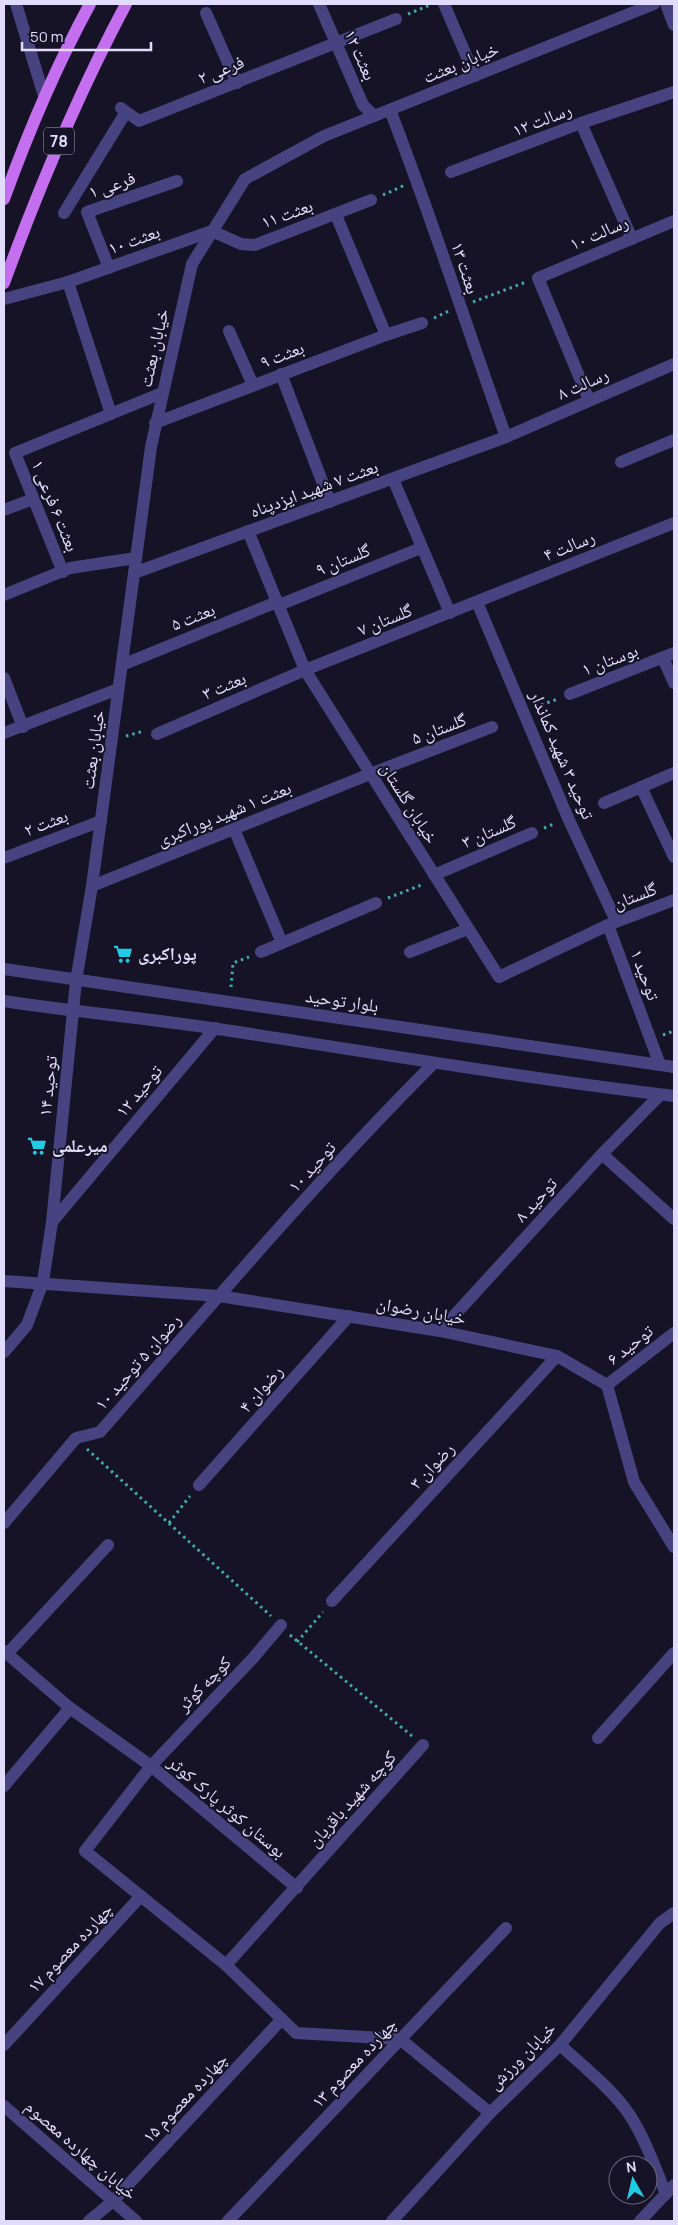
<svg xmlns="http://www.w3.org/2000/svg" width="678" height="2225" viewBox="0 0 678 2225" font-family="Manrope,'Noto Naskh Arabic',sans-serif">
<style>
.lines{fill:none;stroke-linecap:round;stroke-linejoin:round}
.path{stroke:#3eaeaa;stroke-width:3;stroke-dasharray:2.5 4;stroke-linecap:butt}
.minor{stroke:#474381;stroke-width:12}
.major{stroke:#c36fef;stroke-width:12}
.labels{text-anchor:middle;stroke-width:4;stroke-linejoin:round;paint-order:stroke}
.shield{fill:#171327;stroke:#a4a0bb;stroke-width:1}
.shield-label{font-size:16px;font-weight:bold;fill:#e1dcfb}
.street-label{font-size:18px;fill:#e1dcfb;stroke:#171327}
.poi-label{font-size:18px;font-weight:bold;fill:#e1dcfb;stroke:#171327;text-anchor:start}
</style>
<rect width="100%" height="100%" fill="#171327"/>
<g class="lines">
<!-- path -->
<g class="path">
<path d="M408 14 430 5"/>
<path d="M383 195 405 185"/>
<path d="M473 302 526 282"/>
<path d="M434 318 449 311"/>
<path d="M535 707 558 699"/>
<path d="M126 736 144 731"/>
<path d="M544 828 556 823"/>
<path d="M388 898 424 884"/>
<path d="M231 987 233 963 249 957"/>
<path d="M663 1035 674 1031"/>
<path d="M87 1449 271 1616"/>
<path d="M169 1523 190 1496"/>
<path d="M290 1635 412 1736"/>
<path d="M297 1642 323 1612"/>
</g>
<!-- minor -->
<g class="minor">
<path d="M16 4 44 96"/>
<path d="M319 4 363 105 374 116"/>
<path d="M444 4 475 76"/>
<path d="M666 4 674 25"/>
<path d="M206 13 237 83"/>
<path d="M121 108 139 121 396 19"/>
<path d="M390 110C432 218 467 328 506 437"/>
<path d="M581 123 632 239"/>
<path d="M451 172 581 123 674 92"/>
<path d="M64 213 126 112"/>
<path d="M336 215 386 335"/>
<path d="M109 268 87 212 177 181"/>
<path d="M68 282 111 414"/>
<path d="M4 299 68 282 212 231 241 244 255 245 371 200"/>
<path d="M229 331 253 385"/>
<path d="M281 374 330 502"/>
<path d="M589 400 538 278 674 221"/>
<path d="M155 423 386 335 422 323"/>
<path d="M621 462 674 440"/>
<path d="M393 479 450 613"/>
<path d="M4 510 33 499"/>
<path d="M248 531 305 670 499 977 608 925 674 900"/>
<path d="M63 572 15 453 162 393"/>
<path d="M134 573 506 437 674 364"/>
<path d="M4 595 70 568 136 558"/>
<path d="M477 602 568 818 616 921"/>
<path d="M279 605 421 548"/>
<path d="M663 658 674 683"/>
<path d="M122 665 277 602"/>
<path d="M4 678 23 727"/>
<path d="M570 694 674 653"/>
<path d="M4 733 118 689"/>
<path d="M157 734 305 670 674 523"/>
<path d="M641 787 674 857"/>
<path d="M604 803 674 773"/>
<path d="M234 829 282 943"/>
<path d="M4 858 101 821"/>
<path d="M434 875 532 833"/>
<path d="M92 886 370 774 492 727"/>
<path d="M608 925 660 1065"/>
<path d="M261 952 376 903"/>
<path d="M410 952 468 929"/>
<path d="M4 969 674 1067"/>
<path d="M4 1001C75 1012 147 1018 218 1029 370 1052 521 1078 674 1096"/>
<path d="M602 1154 674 1219"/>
<path d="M52 1222 215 1028"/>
<path d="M4 1281 219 1296 440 1331 557 1356 607 1385 634 1482 674 1547"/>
<path d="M440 1331 602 1154 660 1095"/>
<path d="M4 1352 27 1325 43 1282 52 1222 76 981 92 886 151 447 192 264 245 179 324 136 654 4"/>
<path d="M607 1385 674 1333"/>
<path d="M199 1485 349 1316"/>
<path d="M4 1523 76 1438 100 1432C209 1308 316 1181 433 1064"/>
<path d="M332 1601 557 1356"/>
<path d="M4 1651 70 1708 151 1766 254 1657 281 1625"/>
<path d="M7 1654 108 1545"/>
<path d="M598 1738 674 1653"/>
<path d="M4 1786 70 1708"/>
<path d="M297 1888 151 1766 85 1851 226 1965 296 2033 400 2039 490 2113"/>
<path d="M226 1965 423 1745"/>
<path d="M4 2045 141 1896"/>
<path d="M560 2045C582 2065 606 2084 624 2107 643 2132 654 2165 666 2194"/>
<path d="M4 2106 136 2221"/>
<path d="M89 2221 113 2201 282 2019"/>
<path d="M228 2221 506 1928"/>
<path d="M392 2221 490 2113 560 2045 660 1923 674 1913"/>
<path d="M640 2221 674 2185"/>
</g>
<!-- major -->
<g class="major">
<path d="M4 199C29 130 55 68 90 4"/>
<path d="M4 283C39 187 78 94 126 4"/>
</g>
</g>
<!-- icons -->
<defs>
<g id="supermarket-bare" transform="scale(1.5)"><path d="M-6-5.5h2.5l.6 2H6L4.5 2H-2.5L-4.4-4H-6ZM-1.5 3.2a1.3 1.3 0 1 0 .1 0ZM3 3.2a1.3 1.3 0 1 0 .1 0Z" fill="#1ecce6" stroke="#171327" stroke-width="2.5" paint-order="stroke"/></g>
</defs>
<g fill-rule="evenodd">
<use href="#supermarket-bare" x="123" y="954"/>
<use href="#supermarket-bare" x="37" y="1146"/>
</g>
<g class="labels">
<!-- shield labels -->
<rect class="shield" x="44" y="127.5" width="30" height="27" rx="4"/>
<g class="shield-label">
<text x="59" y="147">78</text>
</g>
<!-- street labels -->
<g class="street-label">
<text transform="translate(360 55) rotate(66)" y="6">بعثت ۱۲</text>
<text transform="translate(461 63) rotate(-22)" y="6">خیابان بعثت</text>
<text transform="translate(221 70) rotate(-22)" y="6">فرعی ۲</text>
<text transform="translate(542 120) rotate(-21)" y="6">رسالت ۱۲</text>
<text transform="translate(112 185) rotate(-19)" y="6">فرعی ۱</text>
<text transform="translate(287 214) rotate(-20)" y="6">بعثت ۱۱</text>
<text transform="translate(599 233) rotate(-23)" y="6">رسالت ۱۰</text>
<text transform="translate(134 240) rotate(-20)" y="6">بعثت ۱۰</text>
<text transform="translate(465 268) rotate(72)" y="6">بعثت ۱۳</text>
<text transform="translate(154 348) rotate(-77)" y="6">خیابان بعثت</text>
<text transform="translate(282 355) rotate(-21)" y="6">بعثت ۹</text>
<text transform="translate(583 384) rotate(-24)" y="6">رسالت ۸</text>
<text transform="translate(314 489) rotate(-20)" y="6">بعثت ۷ شهید ایزدپناه</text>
<text transform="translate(55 506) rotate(68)" y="6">بعثت ۶ فرعی ۱</text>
<text transform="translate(569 546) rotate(-22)" y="6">رسالت ۴</text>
<text transform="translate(343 560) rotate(-22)" y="6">گلستان ۹</text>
<text transform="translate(193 617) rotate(-22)" y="6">بعثت ۵</text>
<text transform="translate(385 620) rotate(-22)" y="6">گلستان ۷</text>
<text transform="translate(610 660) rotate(-21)" y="6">بوستان ۱</text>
<text transform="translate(224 686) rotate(-23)" y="6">بعثت ۳</text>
<text transform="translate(439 729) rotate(-21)" y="6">گلستان ۵</text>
<text transform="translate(93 750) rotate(-82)" y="6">خیابان بعثت</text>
<text transform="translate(562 755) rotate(67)" y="6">توحید ۳ شهید کماندار</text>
<text transform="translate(409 803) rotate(58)" y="6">خیابان گلستان</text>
<text transform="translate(224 814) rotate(-22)" y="6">بعثت ۱ شهید پوراکبری</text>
<text transform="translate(46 823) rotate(-21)" y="6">بعثت ۲</text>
<text transform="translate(489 832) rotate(-23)" y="6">گلستان ۳</text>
<text transform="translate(635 896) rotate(-21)" y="6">گلستان</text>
<text transform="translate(645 975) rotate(70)" y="6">توحید ۱</text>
<text transform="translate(342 1001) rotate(8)" y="6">بلوار توحید</text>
<text transform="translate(48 1086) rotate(-84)" y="6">توحید ۱۴</text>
<text transform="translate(139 1091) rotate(-50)" y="6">توحید ۱۲</text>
<text transform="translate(312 1167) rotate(-48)" y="6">توحید ۱۰</text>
<text transform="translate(536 1200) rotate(-48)" y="6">توحید ۸</text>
<text transform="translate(421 1311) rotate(10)" y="6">خیابان رضوان</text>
<text transform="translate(630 1345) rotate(-38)" y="6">توحید ۶</text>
<text transform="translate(138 1362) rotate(-49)" y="6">رضوان ۵ توحید ۱۰</text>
<text transform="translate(261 1389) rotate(-49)" y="6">رضوان ۴</text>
<text transform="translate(432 1466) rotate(-47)" y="6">رضوان ۳</text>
<text transform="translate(204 1684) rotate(-46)" y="6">کوچه کوثر</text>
<text transform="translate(352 1799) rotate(-48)" y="6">کوچه شهید باقریان</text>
<text transform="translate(227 1807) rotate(40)" y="6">بوستان کوثر پارک کوثر</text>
<text transform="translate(70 1948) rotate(-47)" y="6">چهارده معصوم ۱۷</text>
<text transform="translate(522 2056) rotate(-45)" y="6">خیابان ورزش</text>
<text transform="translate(354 2063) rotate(-47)" y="6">چهارده معصوم ۱۳</text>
<text transform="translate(185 2098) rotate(-47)" y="6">چهارده معصوم ۱۵</text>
<text transform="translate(81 2150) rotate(41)" y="6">خیابان چهارده معصوم</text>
</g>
<!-- poi labels -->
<g class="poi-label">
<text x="138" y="960">پوراکبری</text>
<text x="52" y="1152">میرعلمی</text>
</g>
</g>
<!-- border -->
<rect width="678" height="2225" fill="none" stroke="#e1dcfb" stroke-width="10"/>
<!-- north arrow -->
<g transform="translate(633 2180) rotate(352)"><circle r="24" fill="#171327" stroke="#68637c"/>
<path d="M0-4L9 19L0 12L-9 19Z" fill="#1ecce6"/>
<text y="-8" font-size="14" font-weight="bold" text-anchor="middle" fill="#e1dcfb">N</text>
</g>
<!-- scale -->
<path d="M22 42v8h129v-8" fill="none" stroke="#e1dcfb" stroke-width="2.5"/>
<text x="30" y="42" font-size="15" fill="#e1dcfb" stroke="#171327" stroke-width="4" paint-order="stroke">50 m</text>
</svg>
